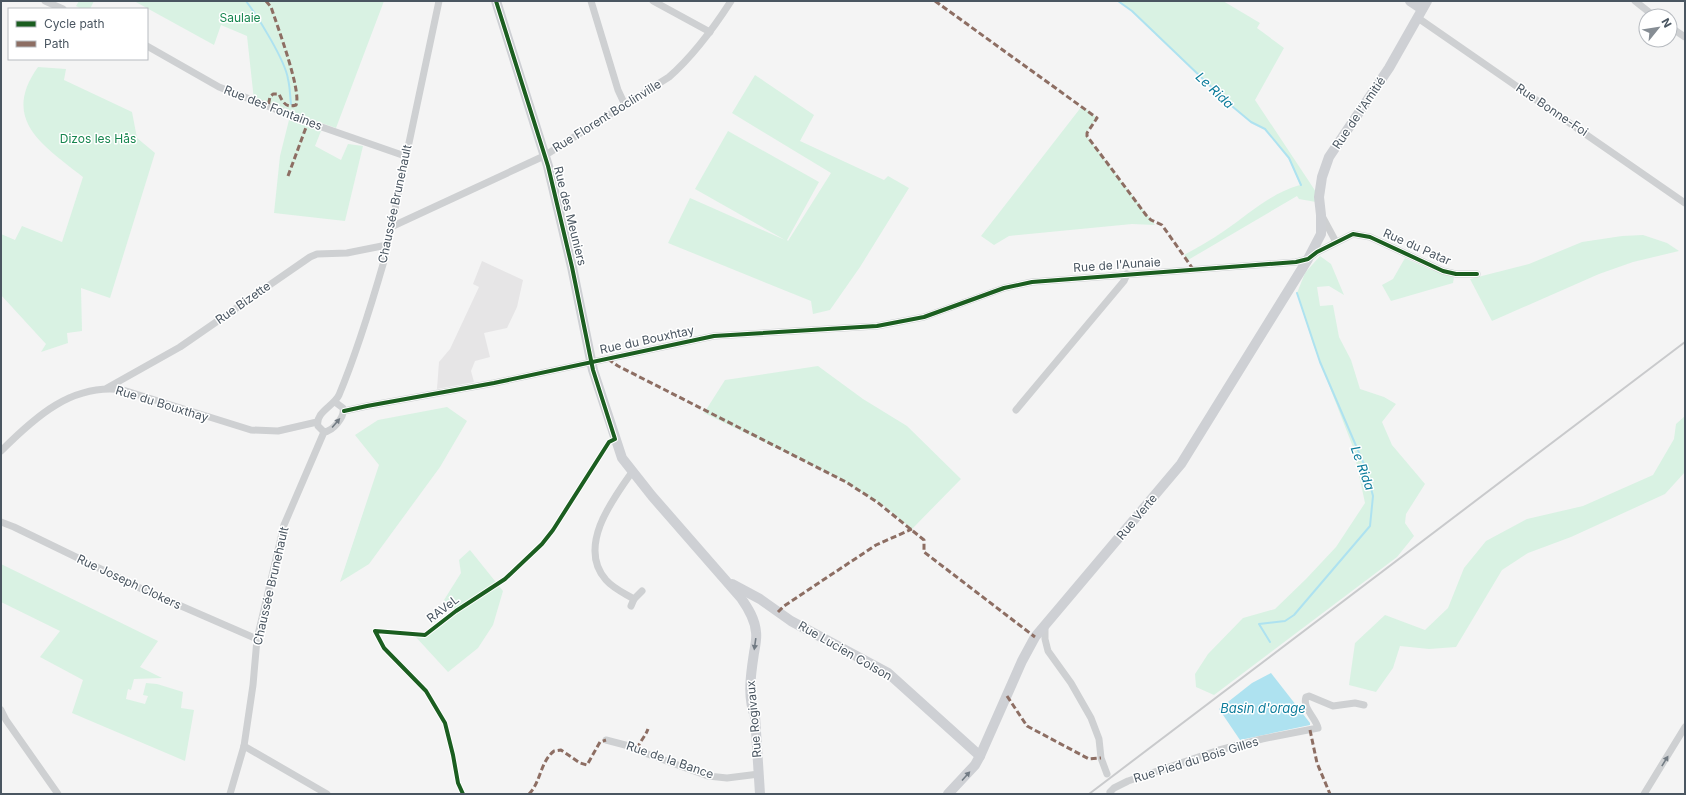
<svg xmlns="http://www.w3.org/2000/svg" width="1686" height="795" viewBox="0 0 1686 795" font-family="Inter,sans-serif">
<style>
.education{fill:#e6e5e6}
.green{fill:#d9f2e3}
.water{fill:#aee2f0}
.lines{fill:none;stroke-linecap:round;stroke-linejoin:round}
.stream{stroke:#aee2f0;stroke-width:2}
.street{stroke:#ced0d2;stroke-width:7}
.secondary{stroke:#ced0d4;stroke-width:10}
.rail{stroke:#c9cacc;stroke-width:2}
.quiet{stroke:#8d6e63;stroke-width:3;stroke-dasharray:6 3;stroke-linecap:butt}
.cycleway-casing{stroke:#fff;stroke-width:6}
.cycleway{stroke:#1b5e20;stroke-width:4}
.oneway{fill:#727b83}
.oneway2{fill:#727b84}
.labels{text-anchor:middle;stroke-width:3;stroke-linejoin:round;paint-order:stroke}
.park-label{font-size:12px;fill:#17864f;stroke:#fff}
.street-label{font-size:12px;fill:#4a5661;stroke:#fff}
.water-label{font-size:13px;font-style:italic;fill:#0c7c9b;stroke:#fff}
</style>
<rect width="100%" height="100%" fill="#f4f4f4"/>
<!-- education -->
<path class="education" d="M482 261 523 280 517 307 507 328 484 333 490 357 475 361 471 371 474 382 437 389 439 362 450 349 479 287 473 284Z"/>
<!-- green -->
<g class="green">
<path d="M79 1H94L90 9H82L76 6Z"/>
<path d="M134 1H384L336 128 254 100 247 36 221 25 214 45Z"/>
<path d="M1118 1H1223L1260 23 1257 28 1284 48 1255 100 1316 192V202L1299 199 1297 196 1188 260 1184 255C1198 247 1211 240 1224 231 1249 214 1271 193 1300 185L1289 158 1265 129 1251 122 1227 102 1132 11Z"/>
<path d="M38 67 66 69 64 80 132 112 137 138 155 153 110 298 81 288 82 331 67 333 68 343 41 352 46 344 1 295V234L15 240 22 226 62 242 83 177C44 146 0 120 38 67Z"/>
<path d="M755 75 814 115 800 141 884 180 888 176 909 188 860 267 830 310 813 314 811 301 668 243 690 198 785 240 695 189 728 131 819 182 787 240 788 241 831 173 732 113Z"/>
<path d="M1082 106 1097 118 1085 134 1155 225 1132 224 1009 236 994 245 981 236Z"/>
<path d="M289 120 321 131 315 146 341 160 348 144 363 146 345 221 274 213 280 156Z"/>
<path d="M1643 235 1667 243 1679 251 1633 262 1599 274 1492 321 1470 279 1529 264 1582 242 1622 236Z"/>
<path d="M1320 256 1331 264 1344 295 1329 286 1317 287 1320 306 1333 305 1339 337 1351 360 1360 389 1384 397 1396 404 1382 422 1392 445 1425 484 1406 514 1405 523 1414 536 1397 557 1214 695 1196 687 1195 674 1208 654 1243 618 1275 609 1306 579 1336 547 1365 503 1353 447 1313 344 1297 293 1305 273Z"/>
<path d="M1405 258 1429 269 1454 277 1453 283 1391 301 1382 285 1393 279Z"/>
<path d="M818 366 863 399 907 426 961 479 912 529 884 506 839 478 704 413 725 380Z"/>
<path d="M447 407 467 421 440 467 369 564 340 582 379 465 355 435 378 420Z"/>
<path d="M1685 416V472L1665 494 1571 537 1528 553 1502 570 1456 647 1429 649 1400 646 1393 668 1376 692 1349 685 1355 643 1385 615 1425 630 1448 608 1464 568 1486 541 1527 519 1583 506 1653 475 1674 439 1676 424Z"/>
<path d="M470 550 503 591 493 625 478 648 448 672 414 635H425L457 611 444 600 461 573 459 560Z"/>
<path d="M1 564 158 641 140 667 162 678 134 679 131 690 128 689 126 699 145 704 148 696 143 695 146 683 157 684 183 692 181 708 194 710 185 761 72 713 83 680 40 657 60 631 1 602Z"/>
</g>
<!-- water -->
<path class="water" d="M1271 673 1310 723V725L1240 740 1219 709 1252 683Z"/>
<g class="lines">
<!-- stream -->
<g class="stream">
<path d="M246 1C258 17 285 60 288 79 290 87 290 96 291 104"/>
<path d="M1118 1 1132 11 1227 102 1251 122 1265 129 1289 158 1301 185"/>
<path d="M1270 642 1259 624 1285 621 1294 615 1370 526 1373 496 1366 469 1320 362 1297 293"/>
</g>
<!-- street -->
<g class="street">
<path d="M45 1 63 9"/>
<path d="M591 1 618 90 625 105"/>
<path d="M653 1 710 32"/>
<path d="M1635 1 1654 16"/>
<path d="M1418 18 1685 203"/>
<path d="M1670 27 1685 37"/>
<path d="M147 46 219 87 313 124 405 156"/>
<path d="M1322 216 1336 242"/>
<path d="M391 227 544 156 669 77C694 55 713 29 731 1"/>
<path d="M107 388 180 347 310 257 317 254 347 253 387 245"/>
<path d="M335 402 343 408C345 417 333 431 324 432L318 426C315 412 334 406 339 395 357 352 371 306 384 261L439 1"/>
<path d="M1016 410 1124 281 1127 274"/>
<path d="M344 411 367 406 494 383 714 336 877 326 924 317 1004 288 1032 282 1296 262 1308 259 1317 252 1353 234 1370 237 1443 271 1456 274H1477"/>
<path d="M1 451C35 417 72 383 123 390L251 430 278 431 317 422"/>
<path d="M632 472C612 500 577 547 606 580 614 589 624 593 634 599L642 591"/>
<path d="M1 522 14 527 142 589 257 639"/>
<path d="M631 606 634 599"/>
<path d="M1045 625V639L1048 651 1071 683 1091 718 1099 739 1101 758 1107 774"/>
<path d="M1 710 6 720 58 794"/>
<path d="M606 740 629 746 645 753 708 776 727 778 759 774"/>
<path d="M244 746 327 794"/>
<path d="M1110 792 1114 788 1128 781 1219 750 1262 739 1318 728C1316 718 1302 708 1306 697L1309 696 1333 706 1355 703 1364 705"/>
<path d="M230 794 244 746 253 685 257 639 284 525 324 432"/>
<path d="M1644 794 1685 727"/>
</g>
<!-- secondary -->
<g class="secondary">
<path d="M496 1 548 166 572 267 593 370 622 458 652 496 741 598C748 608 755 619 756 632 757 639 755 647 754 653 751 673 747 697 755 716L760 794"/>
<path d="M1410 1 1422 9"/>
<path d="M732 584 760 599 791 621 888 673 980 756"/>
<path d="M948 794 975 765 980 756 1022 661 1035 637 1181 464 1308 259 1321 234V215L1319 197 1322 177 1329 157 1389 68 1427 1"/>
</g>
<!-- rail -->
<path class="rail" d="M1089 794 1685 342"/>
<!-- quiet -->
<g class="quiet">
<path d="M266 1 271 7C277 25 302 92 296 105 286 108 283 103 279 94H273L270 97 268 106"/>
<path d="M935 1 1097 118 1087 133V136L1146 215 1151 220 1162 225 1193 269"/>
<path d="M288 176 308 122"/>
<path d="M608 359 618 366 846 482 877 502 924 540V552L1035 637"/>
<path d="M778 612 784 606 876 545 912 529"/>
<path d="M1007 696 1027 726 1089 759 1101 758"/>
<path d="M1310 730 1317 763 1330 794"/>
<path d="M637 749C640 741 645 737 648 729"/>
<path d="M529 794C541 782 540 762 554 751L561 750 580 763 587 765 600 742 606 740"/>
</g>
<!-- cycleway casing -->
<g class="cycleway-casing">
<g id="cycleway">
<path d="M344 411 367 406 494 383 714 336 877 326 924 317 1004 288 1032 282 1296 262 1308 259 1317 252 1353 234 1370 237 1443 271 1456 274H1477"/>
<path d="M463 794 458 783 453 755 445 723 426 691 384 648 375 631 425 635 456 611 505 579 542 544 553 530 609 442 615 439 593 370 572 267 548 166 496 1"/>
</g>
</g>
<!-- cycleway -->
<use href="#cycleway" class="cycleway"/>
</g>
<!-- one-way arrows -->
<defs><path id="oneway-solid" d="M-6-.8H1V-3.2L6.5 0L1 3.2V.8H-6Z"/></defs>
<g class="oneway">
<use href="#oneway-solid" transform="translate(336 423) rotate(-49)"/>
<use href="#oneway-solid" transform="translate(1665 761) rotate(-58)"/>
</g>
<g class="oneway2">
<use href="#oneway-solid" transform="translate(755 644) rotate(98)"/>
<use href="#oneway-solid" transform="translate(966 776) rotate(-48)"/>
</g>
<g class="labels">
<!-- park labels -->
<g class="park-label">
<text x="240" y="22">Saulaie</text>
<text x="98" y="143">Dizos les Hås</text>
</g>
<!-- street labels -->
<g class="street-label">
<text transform="translate(273 108) rotate(21)" y="4">Rue des Fontaines</text>
<text transform="translate(1552 110) rotate(34)" y="4">Rue Bonne-Foi</text>
<text transform="translate(1359 113) rotate(-56)" y="4">Rue de l'Amitié</text>
<text transform="translate(607 116) rotate(-32)" y="4">Rue Florent Boclinville</text>
<text transform="translate(395 204) rotate(-78)" y="4">Chaussée Brunehault</text>
<text transform="translate(570 216) rotate(76)" y="4">Rue des Meuniers</text>
<text transform="translate(1417 247) rotate(24)" y="4">Rue du Patar</text>
<text transform="translate(1117 265) rotate(-4)" y="4">Rue de l'Aunaie</text>
<text transform="translate(243 303) rotate(-35)" y="4">Rue Bizette</text>
<text transform="translate(647 340) rotate(-12)" y="4">Rue du Bouxhtay</text>
<text transform="translate(162 404) rotate(17)" y="4">Rue du Bouxthay</text>
<text transform="translate(1137 517) rotate(-50)" y="4">Rue Verte</text>
<text transform="translate(129 582) rotate(25)" y="4">Rue Joseph Clokers</text>
<text transform="translate(271 586) rotate(-77)" y="4">Chaussée Brunehault</text>
<text transform="translate(443 609) rotate(-37)" y="4">RAVeL</text>
<text transform="translate(845 651) rotate(30)" y="4">Rue Lucien Colson</text>
<text transform="translate(754 719) rotate(-95)" y="4">Rue Rogivaux</text>
<text transform="translate(670 760) rotate(19)" y="4">Rue de la Bance</text>
<text transform="translate(1196 760) rotate(-17)" y="4">Rue Pied du Bois Gilles</text>
</g>
<!-- water labels -->
<g class="water-label">
<text transform="translate(1215 90) rotate(43)" y="5">Le Rida</text>
<text transform="translate(1363 468) rotate(70)" y="5">Le Rida</text>
<text x="1263" y="713">Basin d'orage</text>
</g>
</g>
<!-- border -->
<rect width="1686" height="795" fill="none" stroke="#4a5661" stroke-width="4"/>
<!-- legend -->
<rect x="8" y="8" width="140" height="52" fill="#ffffff" stroke="#b7bbc0"/>
<rect x="16" y="21" width="20" height="6" fill="#1b5e20" stroke="#b7bbc0"/>
<text x="44" y="28" font-size="12" fill="#4a5661">Cycle path</text>
<rect x="16" y="41" width="20" height="6" fill="#8d6e63" stroke="#b7bbc0"/>
<text x="44" y="48" font-size="12" fill="#4a5661">Path</text>
<!-- north arrow -->
<g transform="translate(1658 28) rotate(60)"><circle r="19" fill="#ffffff" stroke="#b7bbc0"/>
<path d="M0-3L7 15L0 10L-7 15Z" fill="#868d94"/>
<text y="-6" font-size="11" font-weight="bold" text-anchor="middle" fill="#4a5661">N</text>
</g>
</svg>
